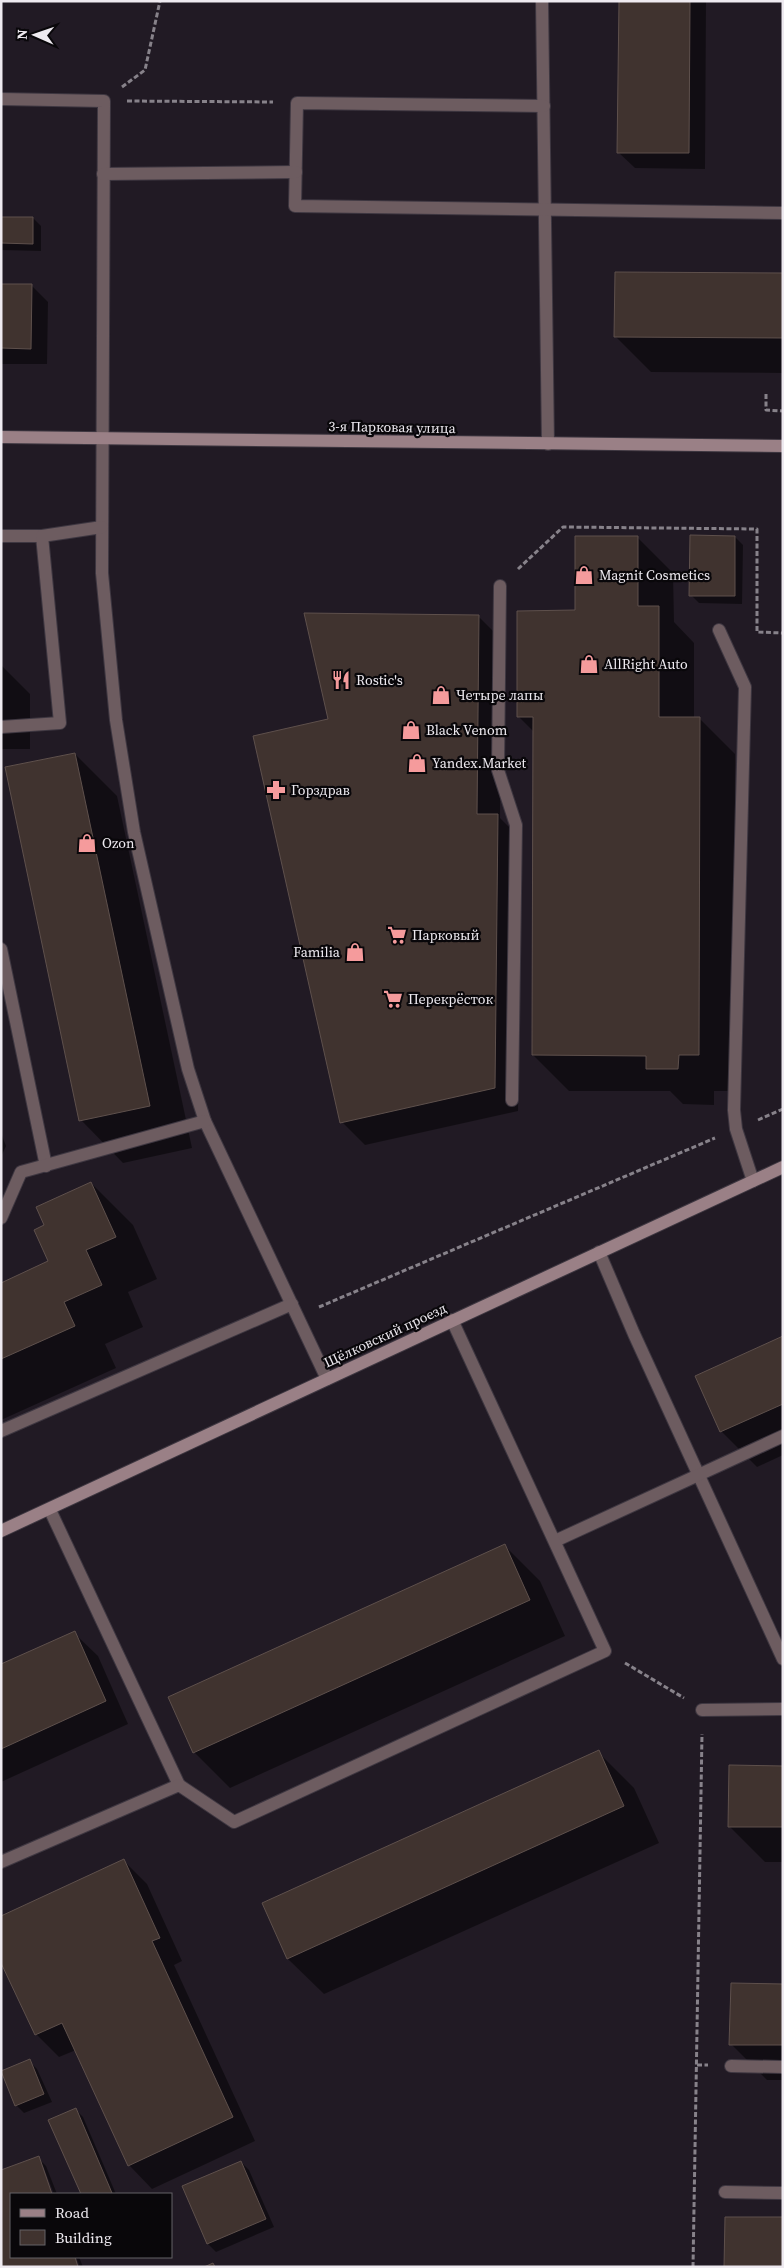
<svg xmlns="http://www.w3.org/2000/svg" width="784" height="2268" viewBox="0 0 784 2268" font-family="'Source Serif 4',serif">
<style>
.shadow{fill:#0007}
.building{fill:#40332f;stroke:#5e504c}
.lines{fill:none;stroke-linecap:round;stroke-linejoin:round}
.lane-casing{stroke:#3e3741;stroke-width:14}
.secondary-casing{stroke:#3e3741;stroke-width:14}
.path{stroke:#87828a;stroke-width:3;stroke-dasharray:5 2.5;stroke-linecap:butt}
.lane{stroke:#6d5c60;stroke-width:12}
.secondary{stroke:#9a8086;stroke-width:12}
.labels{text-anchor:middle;stroke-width:4.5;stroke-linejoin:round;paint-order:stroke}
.street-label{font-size:14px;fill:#eeeaf0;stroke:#09070a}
.poi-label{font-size:14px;fill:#eeeaf0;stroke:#09070a;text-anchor:start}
</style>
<rect width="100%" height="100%" fill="#211a24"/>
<!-- shadow -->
<g class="shadow">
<path d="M620 1H706L705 169 635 168 618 152Z"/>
<path d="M1 218H33L41 226V251L1 250Z"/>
<path d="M783 274V373L651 372 615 336Z"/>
<path d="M1 285 32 286 48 302 47 364H1Z"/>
<path d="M637 537 673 573 674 622 694 643V718H699L735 754 734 1091H714V1105L683 1104 670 1091H569L533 1055 534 732 518 716 576 612Z"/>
<path d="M735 537 743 545 742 604 699 603 691 595Z"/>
<path d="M478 616 501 639 500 818 521 839 518 1111 365 1145 342 1122 329 720Z"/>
<path d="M1 665 30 694V749H1Z"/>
<path d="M75 754 117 796 192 1148 123 1163 81 1120Z"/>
<path d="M1 1133 6 1146 1 1157Z"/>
<path d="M91 1183 133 1225 157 1279 128 1292 143 1327 105 1344 116 1368 1 1420V1284L50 1262 46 1226Z"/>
<path d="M783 1337V1455L757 1467 721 1431Z"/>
<path d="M504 1545 540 1581 565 1636 230 1788 194 1752Z"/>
<path d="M74 1633 98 1656 128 1724 1 1782V1666Z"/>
<path d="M598 1752 634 1788 659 1843 324 1994 288 1959 264 1904Z"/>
<path d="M783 1767V1862H765L729 1826Z"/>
<path d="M124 1861 147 1884 182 1961 174 1965 255 2141 152 2189 129 2165 76 2050 59 2057 36 2034Z"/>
<path d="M783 1985V2080H767L731 2044Z"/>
<path d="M29 2061 37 2069 52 2102 24 2113 16 2105Z"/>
<path d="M75 2109 83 2117 116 2194H82L50 2120Z"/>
<path d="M38 2158 46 2166 57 2194H54L43 2166H41L51 2194H11V2257H73L77 2267H3L1 2261V2171Z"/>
<path d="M241 2162 249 2170 274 2227 216 2252 208 2244 183 2187Z"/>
<path d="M76 2257H79L83 2267H80Z"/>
</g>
<!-- building -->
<g class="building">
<path d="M619 1H690L689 153H617Z"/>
<path d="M1 217H33V244L1 243Z"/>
<path d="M615 272 783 273V338L614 337Z"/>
<path d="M1 284H32L31 349 1 348Z"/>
<path d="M690 535 735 536V596H689Z"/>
<path d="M575 536H638V606H659V717H700L699 1055H679L678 1069H646V1056L532 1055 533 717H517V611L575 610Z"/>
<path d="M304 613 479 615 477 814H498L495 1088 340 1123 253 736 328 719Z"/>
<path d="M75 753 150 1106 79 1121 5 767Z"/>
<path d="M91 1182 116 1237 86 1250 102 1285 64 1302 75 1326 1 1359V1283L48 1261 34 1230 44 1225 36 1207Z"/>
<path d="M783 1336V1404L720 1432 695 1376Z"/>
<path d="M505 1544 530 1600 193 1753 168 1697Z"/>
<path d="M75 1631 106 1701 1 1749V1664Z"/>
<path d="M599 1750 624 1806 287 1959 262 1903Z"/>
<path d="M729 1765 783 1766V1827H728Z"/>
<path d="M124 1859 160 1938 152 1941 233 2117 128 2166 62 2023 35 2035 1 1963V1916Z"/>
<path d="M731 1983 783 1984V2045H729Z"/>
<path d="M30 2059 44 2094 15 2106 1 2071Z"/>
<path d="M76 2108 112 2193 109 2194H81L48 2120Z"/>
<path d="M39 2156 52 2194H11V2257H75L78 2267H2L1 2170Z"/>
<path d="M241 2161 266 2219 207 2244 182 2186Z"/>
<path d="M725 2217H783V2267H724Z"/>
<path d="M213 2263 215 2267H204Z"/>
</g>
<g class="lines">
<!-- lane casing -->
<g class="lane-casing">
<g id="lane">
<path d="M542 1 548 444"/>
<path d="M1 99 104 101 102 573 116 720 134 832 188 1069 205 1121 327 1379"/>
<path d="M544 106 297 103 295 206 783 213"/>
<path d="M103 174 296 172"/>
<path d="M1 536H42"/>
<path d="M500 586 498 770 516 825 512 1100"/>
<path d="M719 630 745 687 734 1110 736 1129 753 1181"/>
<path d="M1 727 60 723 42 536 102 527"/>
<path d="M1 949 46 1166"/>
<path d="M1 1218 21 1172 205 1121"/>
<path d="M599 1252 634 1334 783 1659"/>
<path d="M1 1431 292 1304"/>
<path d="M50 1510 179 1785"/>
<path d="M555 1541 783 1436"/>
<path d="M702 1710 783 1709"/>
<path d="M1 1862 179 1785 234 1822 605 1651 452 1320"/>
<path d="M731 2066 783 2067"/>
<path d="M725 2192 783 2193"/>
</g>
</g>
<!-- secondary casing -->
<g class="secondary-casing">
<g id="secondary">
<path d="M1 437 783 446"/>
<path d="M1 1531 783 1167"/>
</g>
</g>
<!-- path -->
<g class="path">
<path d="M122 87 145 70 160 1"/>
<path d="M127 101 273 102"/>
<path d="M766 394V410L783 411"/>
<path d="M518 569 563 527 757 529V632L783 633"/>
<path d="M758 1120 783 1109"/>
<path d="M319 1307 715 1138"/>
<path d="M625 1663 684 1698"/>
<path d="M697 2065H708"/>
<path d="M693 2267 702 1734"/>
</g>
<!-- lane -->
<use href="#lane" class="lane"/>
<!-- secondary -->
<use href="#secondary" class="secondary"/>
</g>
<!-- icons -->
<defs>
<g id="shop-bare" transform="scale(1.5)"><path d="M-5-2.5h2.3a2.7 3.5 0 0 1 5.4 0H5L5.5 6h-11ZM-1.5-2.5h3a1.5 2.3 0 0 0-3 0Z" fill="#f59b9c" stroke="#09070a" stroke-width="2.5" paint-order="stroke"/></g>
<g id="restaurant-bare" transform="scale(1.5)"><path d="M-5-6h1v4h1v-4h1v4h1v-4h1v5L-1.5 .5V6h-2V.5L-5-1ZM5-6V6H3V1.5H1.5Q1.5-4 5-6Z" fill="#f59b9c" stroke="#09070a" stroke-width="2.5" paint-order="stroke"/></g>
<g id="pharmacy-bare" transform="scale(1.5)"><path d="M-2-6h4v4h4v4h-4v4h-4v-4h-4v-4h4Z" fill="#f59b9c" stroke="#09070a" stroke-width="2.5" paint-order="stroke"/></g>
<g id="supermarket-bare" transform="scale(1.5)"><path d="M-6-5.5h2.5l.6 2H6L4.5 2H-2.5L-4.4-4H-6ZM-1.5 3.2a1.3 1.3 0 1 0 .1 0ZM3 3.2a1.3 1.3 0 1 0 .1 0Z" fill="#f59b9c" stroke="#09070a" stroke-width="2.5" paint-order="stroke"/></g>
</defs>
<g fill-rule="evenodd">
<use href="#shop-bare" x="584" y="575"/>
<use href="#shop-bare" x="589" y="664"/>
<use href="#restaurant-bare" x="341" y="680"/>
<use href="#shop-bare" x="441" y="695"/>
<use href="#shop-bare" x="411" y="730"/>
<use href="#shop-bare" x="417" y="763"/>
<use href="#pharmacy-bare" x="276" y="790"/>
<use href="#shop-bare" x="87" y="843"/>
<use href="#supermarket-bare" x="397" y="935"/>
<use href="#shop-bare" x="355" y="952"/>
<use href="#supermarket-bare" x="393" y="999"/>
</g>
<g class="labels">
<!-- street labels -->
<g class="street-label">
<text transform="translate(392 427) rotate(1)" y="5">3-я Парковая улица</text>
<text transform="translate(385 1335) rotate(-25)" y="5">Щёлковский проезд</text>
</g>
<!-- poi labels -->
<g class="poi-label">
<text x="599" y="580">Magnit Cosmetics</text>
<text x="604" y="669">AllRight Auto</text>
<text x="356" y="685">Rostiс's</text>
<text x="456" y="700">Четыре лапы</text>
<text x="426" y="735">Black Venom</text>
<text x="432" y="768">Yandex.Market</text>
<text x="291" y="795">Горздрав</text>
<text x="102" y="848">Ozon</text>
<text x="412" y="940">Парковый</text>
<text x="340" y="957" text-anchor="end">Familia</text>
<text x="408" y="1004">Перекрёсток</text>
</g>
</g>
<!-- border -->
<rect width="784" height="2268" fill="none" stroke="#eeeaf0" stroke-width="5"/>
<!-- legend -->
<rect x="10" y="2193" width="162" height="65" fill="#09070a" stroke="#656266"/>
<rect x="20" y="2209" width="25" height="8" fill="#9a8086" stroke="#656266"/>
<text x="55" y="2218" font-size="15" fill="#eeeaf0">Road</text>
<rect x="20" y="2230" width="25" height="15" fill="#40332f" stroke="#656266"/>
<text x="55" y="2243" font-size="15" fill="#eeeaf0">Building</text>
<!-- north arrow -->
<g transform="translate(35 35) rotate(272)" stroke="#09070a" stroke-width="4" paint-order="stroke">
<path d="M0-4L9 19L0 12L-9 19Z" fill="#eeeaf0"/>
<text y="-8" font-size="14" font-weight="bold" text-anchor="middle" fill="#eeeaf0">N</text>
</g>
</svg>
